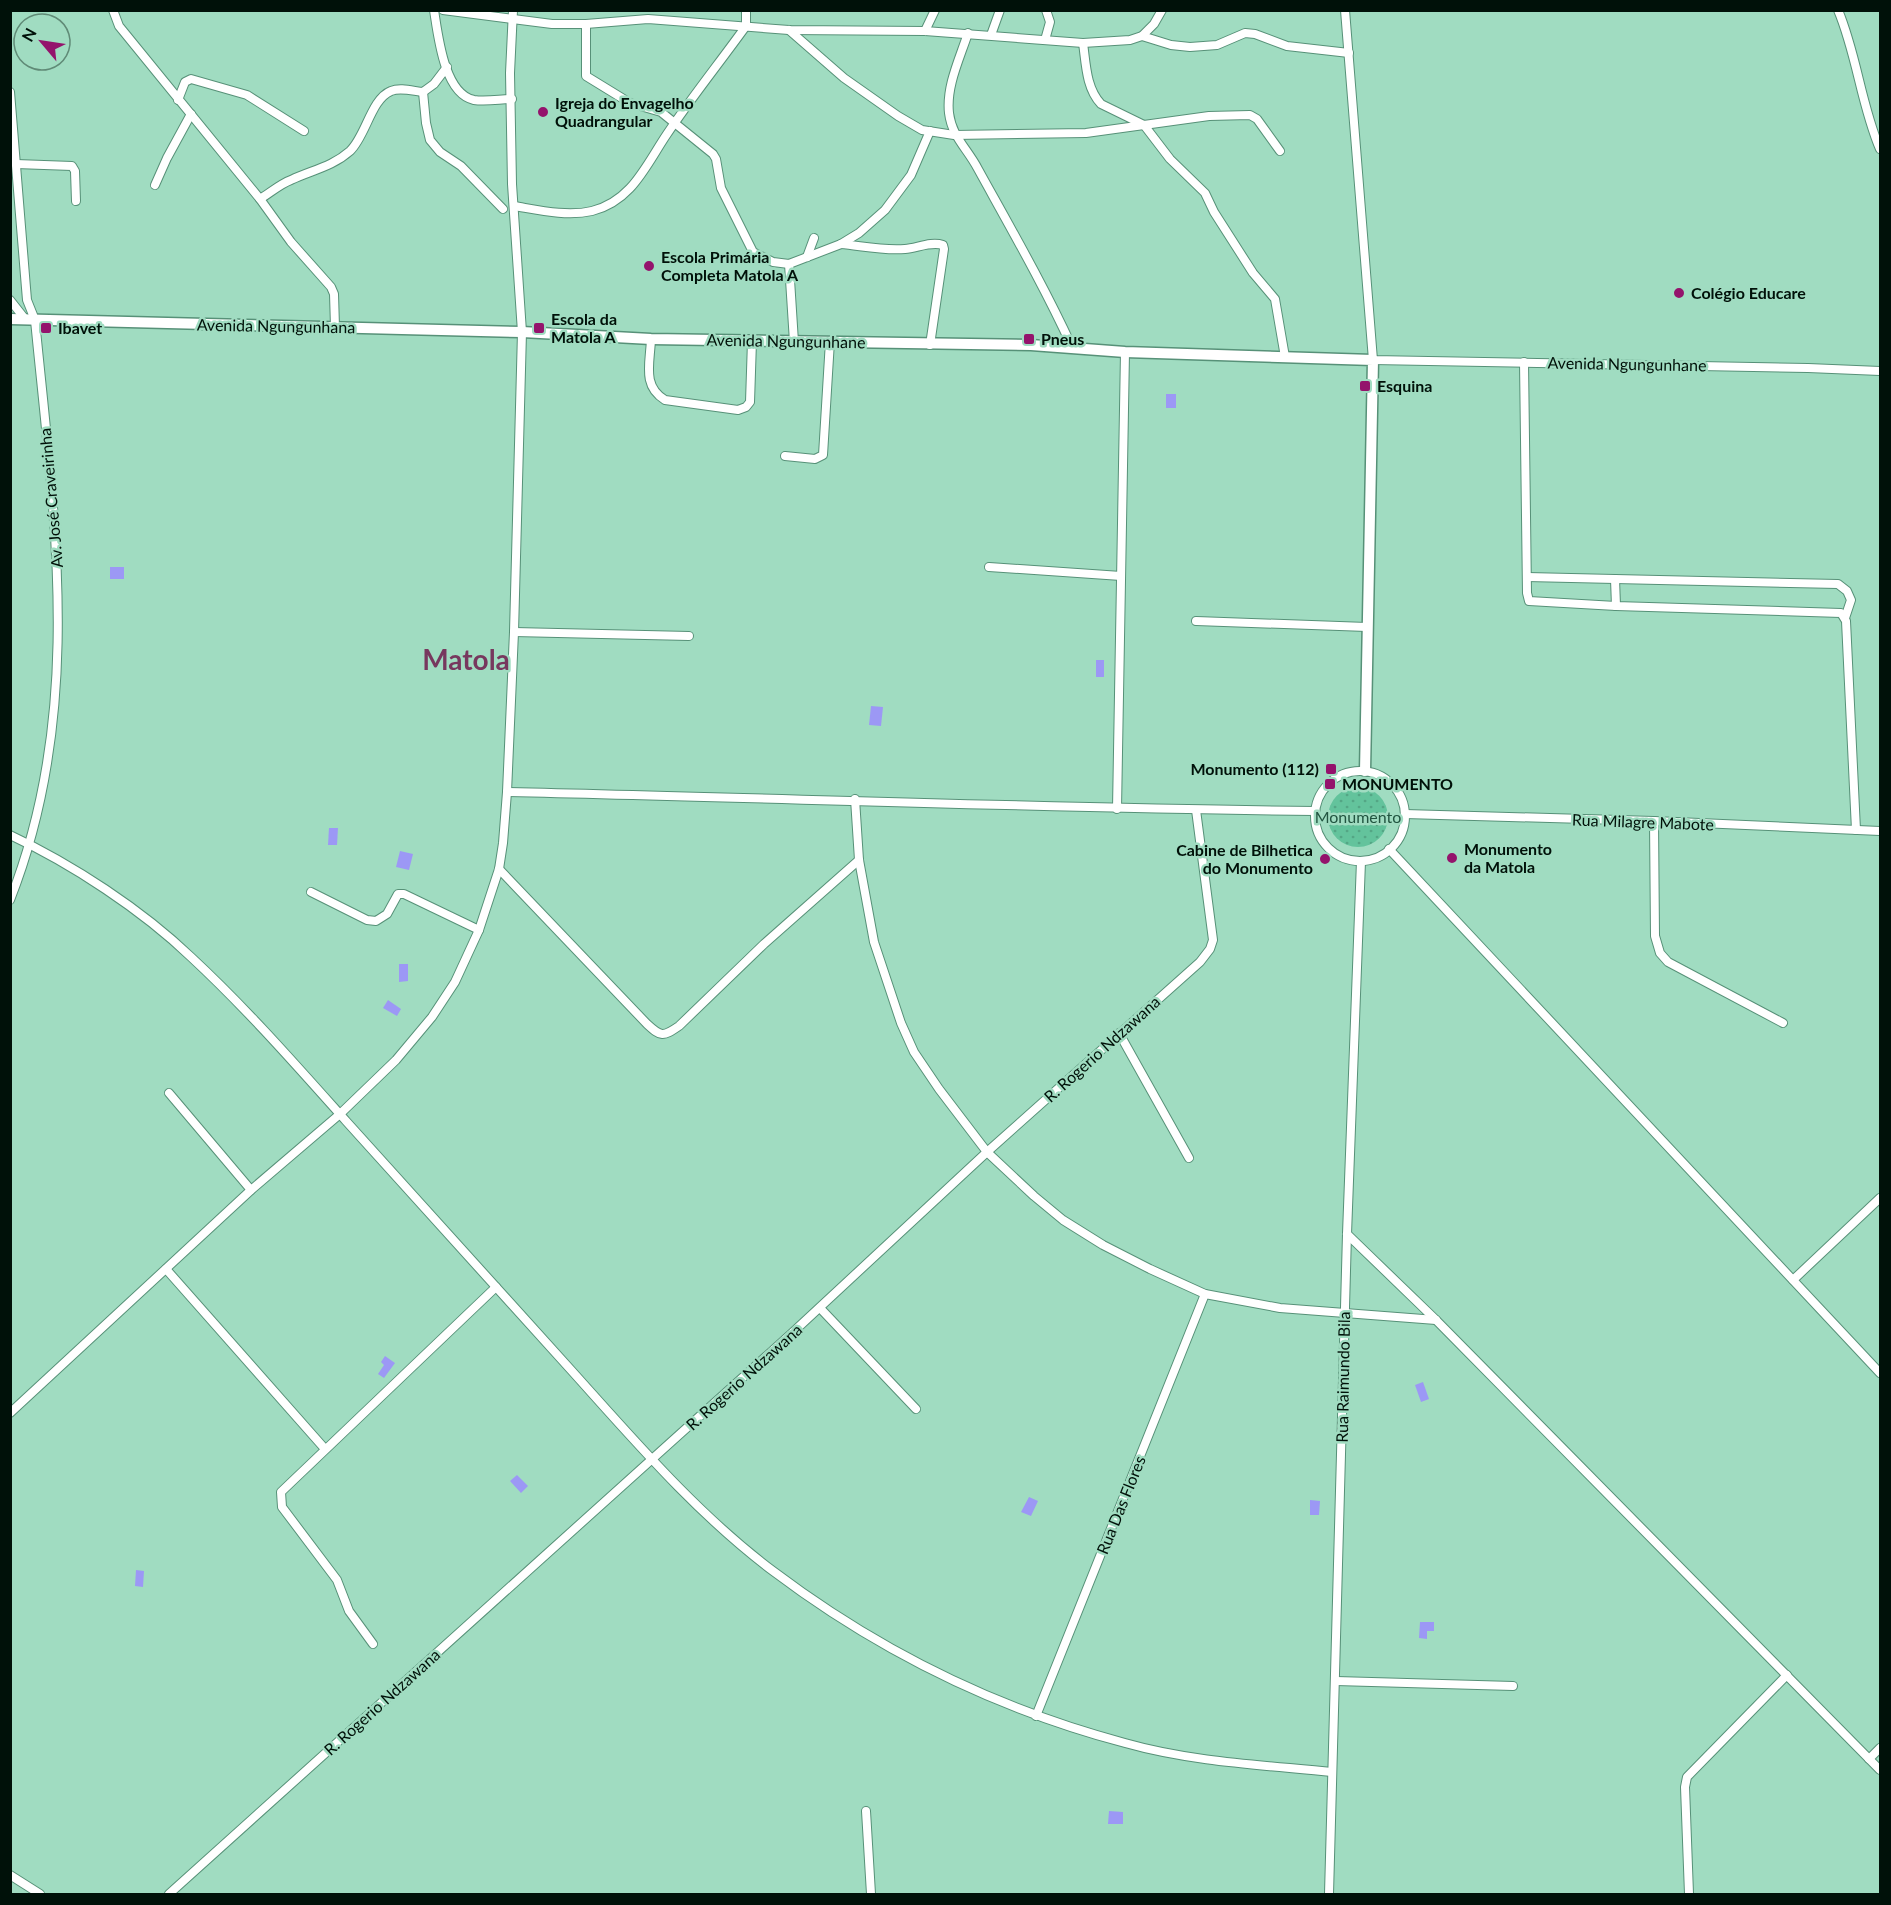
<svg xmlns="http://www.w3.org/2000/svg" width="1891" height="1905" viewBox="0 0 1891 1905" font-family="Lato,sans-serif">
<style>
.park{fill:url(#park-dots)}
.water{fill:#9c98f5}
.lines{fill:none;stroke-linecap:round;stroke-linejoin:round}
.minor-casing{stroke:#579178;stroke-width:10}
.tertiary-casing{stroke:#579178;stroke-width:13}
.minor{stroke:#fff;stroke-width:8}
.tertiary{stroke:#fff;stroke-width:10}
.poi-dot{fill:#94136c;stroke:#a0dcc1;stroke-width:2}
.labels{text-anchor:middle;stroke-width:5;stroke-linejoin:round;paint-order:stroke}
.poi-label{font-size:16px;font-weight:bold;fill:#001109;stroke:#a0dcc1;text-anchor:start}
.street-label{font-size:16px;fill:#001109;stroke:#a0dcc1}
.park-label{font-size:16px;fill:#225541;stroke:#a0dcc1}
.town-label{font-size:28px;font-weight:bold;fill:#77385e;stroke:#a0dcc1}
</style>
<defs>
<pattern id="park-dots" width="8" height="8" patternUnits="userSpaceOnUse" patternTransform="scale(1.5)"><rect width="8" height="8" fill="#63c39c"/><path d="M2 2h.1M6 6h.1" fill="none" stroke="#54a685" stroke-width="1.8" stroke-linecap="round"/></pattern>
</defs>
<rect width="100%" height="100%" fill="#a0dcc1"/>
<!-- park -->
<circle class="park" cx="1358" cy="817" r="30"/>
<!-- water -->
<g class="water">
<rect x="1166" y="394" width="10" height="14"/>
<rect x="110" y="567" width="14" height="12"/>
<rect x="1096" y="660" width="8" height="17"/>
<path d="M871 706 883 707 881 726 869 725Z"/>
<path d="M329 828H338L337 845H328Z"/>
<path d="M400 851 413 854 409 870 396 867Z"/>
<path d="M399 964H408V981L399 982Z"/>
<path d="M388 1000 401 1009 397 1016 383 1008Z"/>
<path d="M385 1356 395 1363 384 1378 378 1374 384 1365 381 1362Z"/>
<path d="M1423 1382 1429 1399 1421 1402 1415 1385Z"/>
<path d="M517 1475 528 1486 521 1493 510 1481Z"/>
<path d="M1029 1497 1038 1501 1031 1516 1021 1512Z"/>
<path d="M1310 1500 1320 1501 1319 1515H1310Z"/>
<path d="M136 1570 144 1571 143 1587 135 1586Z"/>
<path d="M1420 1622H1434V1631H1427V1639L1419 1638Z"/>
<path d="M1109 1811 1123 1812V1824H1108Z"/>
</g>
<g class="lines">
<!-- minor casing -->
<g class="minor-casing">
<g id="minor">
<path d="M113 10 119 26 260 199 291 242 331 287 334 294 335 327"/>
<path d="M434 10C438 35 444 94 474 100 486 102 501 99 512 99"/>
<path d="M443 10 552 24H586L648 19 789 30 925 31 1083 43 1130 40 1142 36 1154 24 1162 10"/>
<path d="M1345 10 1373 360 1808 368 1880 371"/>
<path d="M1838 10C1857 55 1861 105 1880 149"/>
<path d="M586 24V76L630 103 661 112 713 154 716 159 721 188 753 252 773 262 789 264 841 244 859 233 885 210 911 175 930 131"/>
<path d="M789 30 844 78 898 116 922 130 954 135 1086 133 1209 116 1250 115 1257 119 1280 151"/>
<path d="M925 31 935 10"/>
<path d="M968 33C960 58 946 86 949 113 952 137 967 148 978 169 1010 227 1044 286 1072 347"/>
<path d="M991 35 1000 10"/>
<path d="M1142 36 1171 45 1190 47 1217 45 1245 33 1255 34 1287 46 1349 53"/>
<path d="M1045 40 1050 22 1046 10"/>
<path d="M1083 43C1086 64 1086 88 1101 104L1144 125 1170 159 1205 193 1214 212 1253 273 1275 299 1285 357"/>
<path d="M10 92 26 288 27 300 35 320C54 516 85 710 10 900"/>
<path d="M423 92 426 123 430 140 440 152 461 166 503 209"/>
<path d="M178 100 185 82 191 79 247 95 304 131"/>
<path d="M16 164 72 166 75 171 76 201"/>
<path d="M155 185 167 158 191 114"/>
<path d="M260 199C270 193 280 184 291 180 312 170 332 167 350 151 366 136 371 99 391 91 400 87 413 91 423 92L434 84 447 67"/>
<path d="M514 206C538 210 567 217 592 211 632 201 646 165 667 134 692 97 720 62 746 26V10"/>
<path d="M841 244C862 246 884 251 905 249 917 248 931 241 943 245L944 249 930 345"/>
<path d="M807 257 814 238"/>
<path d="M789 264 794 342"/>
<path d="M10 300 25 319"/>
<path d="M651 339C650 364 642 386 665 400L738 410 746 407 750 402 752 341"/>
<path d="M1524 362 1527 593 1529 601 1616 606 1841 613 1846 621 1856 830"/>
<path d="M785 456 815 459 823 455 830 341"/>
<path d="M989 567 1121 576"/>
<path d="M1527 577 1838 584 1847 591 1851 600 1845 618"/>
<path d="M1615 579 1616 606"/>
<path d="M1196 621 1367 627"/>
<path d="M514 632 689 636"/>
<circle cx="1360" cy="816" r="45"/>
<path d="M507 792C777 798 1046 808 1315 811"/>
<path d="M855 799 859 860 874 942 901 1023 914 1052 939 1089 987 1152 1034 1196 1063 1220 1103 1245 1150 1269 1205 1294 1280 1308 1436 1320"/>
<path d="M1117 809 1125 352"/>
<path d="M1405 814 1654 821 1880 831"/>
<path d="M1654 821 1655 936 1660 953 1668 962 1783 1023"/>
<path d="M10 835C72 864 142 910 191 957 246 1008 296 1065 346 1121 421 1204 496 1287 571 1370 634 1440 697 1514 773 1571 879 1651 997 1709 1125 1743 1192 1762 1263 1765 1332 1772"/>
<path d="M1389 849 1880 1373"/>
<path d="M499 869 647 1024C661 1037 663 1037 679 1026L764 944 859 860"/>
<path d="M311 892 367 920 376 921 387 914 398 894H404L479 930"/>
<path d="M1119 1033 1189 1158"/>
<path d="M169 1093 251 1190"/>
<path d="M1347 1234 1436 1320 1880 1770"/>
<path d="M166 1269 325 1449"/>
<path d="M1793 1280 1880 1198"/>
<path d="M820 1308 916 1409"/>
<path d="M10 1413 251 1190 340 1114 396 1060 432 1017 455 982 479 930 499 869 503 843 507 792 514 632 522 332 512 184 510 73 513 10"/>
<path d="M373 1644 349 1611 337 1580 282 1507 281 1492 496 1287"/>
<path d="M1336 1681 1513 1686"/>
<path d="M1036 1716 1205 1294"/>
<path d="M1869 1759 1880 1748"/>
<path d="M866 1811 871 1894"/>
<path d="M10 1875 40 1894"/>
<path d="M169 1894 791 1334 987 1152 1200 962 1210 949 1213 940 1196 810"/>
<path d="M1329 1894 1347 1234 1361 861"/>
<path d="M1689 1894 1685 1787 1687 1777 1787 1675"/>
</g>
</g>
<!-- tertiary casing -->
<g class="tertiary-casing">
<path id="tertiary" d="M10 319 522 332 651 339 1031 345 1125 352 1373 360 1365 771"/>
</g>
<!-- minor -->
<use href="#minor" class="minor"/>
<!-- tertiary -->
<use href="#tertiary" class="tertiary"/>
</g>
<!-- markers -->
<g class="poi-dot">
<circle cx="543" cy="112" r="6"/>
<circle cx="649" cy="266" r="6"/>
<circle cx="1679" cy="293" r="6"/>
<rect x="40" y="322" width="12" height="12" rx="3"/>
<rect x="533" y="322" width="12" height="12" rx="3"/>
<rect x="1023" y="333" width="12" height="12" rx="3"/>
<rect x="1359" y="380" width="12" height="12" rx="3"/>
<rect x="1325" y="763" width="12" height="12" rx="3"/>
<rect x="1324" y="778" width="12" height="12" rx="3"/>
<circle cx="1452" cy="858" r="6"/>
<circle cx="1325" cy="859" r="6"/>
</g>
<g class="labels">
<!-- poi labels -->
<g class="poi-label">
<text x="555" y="109">Igreja do Envagelho<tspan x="555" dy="18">Quadrangular</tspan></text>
<text x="661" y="263">Escola Primária<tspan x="661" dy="18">Completa Matola A</tspan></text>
<text x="1691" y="299">Colégio Educare</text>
<text x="551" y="325">Escola da<tspan x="551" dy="18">Matola A</tspan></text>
<text x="58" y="334">Ibavet</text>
<text x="1041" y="345">Pneus</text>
<text x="1377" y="392">Esquina</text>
<text x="1319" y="775" text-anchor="end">Monumento (112)</text>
<text x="1342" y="790">MONUMENTO</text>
<text x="1464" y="855">Monumento<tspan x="1464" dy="18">da Matola</tspan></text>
<text x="1313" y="856" text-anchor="end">Cabine de Bilhetica<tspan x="1313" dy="18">do Monumento</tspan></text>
</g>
<!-- street labels -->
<g class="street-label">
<text transform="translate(276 326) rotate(1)" y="6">Avenida Ngungunhana</text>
<text transform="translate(786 341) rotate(1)" y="6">Avenida Ngungunhane</text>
<text transform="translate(1627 364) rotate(1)" y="6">Avenida Ngungunhane</text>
<text transform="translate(51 498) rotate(-95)" y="6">Av. José Craveirinha</text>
<text transform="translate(1643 822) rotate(2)" y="6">Rua Milagre Mabote</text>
<text transform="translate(1102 1049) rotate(-42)" y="6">R. Rogerio Ndzawana</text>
<text transform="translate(744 1377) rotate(-42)" y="6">R. Rogerio Ndzawana</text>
<text transform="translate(1343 1377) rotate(-89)" y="6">Rua Raimundo Bila</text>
<text transform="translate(1121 1505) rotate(-68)" y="6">Rua Das Flores</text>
<text transform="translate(382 1702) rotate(-42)" y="6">R. Rogerio Ndzawana</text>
</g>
<!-- park labels -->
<g class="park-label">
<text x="1358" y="823">Monumento</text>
</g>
<!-- town labels -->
<g class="town-label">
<text x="466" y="670">Matola</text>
</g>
</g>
<!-- border -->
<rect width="1891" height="1905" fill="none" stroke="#001109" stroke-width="24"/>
<!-- north arrow -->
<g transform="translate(42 42) rotate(299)"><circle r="28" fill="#a0dcc1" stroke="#608b77" stroke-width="1.5"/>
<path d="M0-4.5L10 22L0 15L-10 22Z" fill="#94136c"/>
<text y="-9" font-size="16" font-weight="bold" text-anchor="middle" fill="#001109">N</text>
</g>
</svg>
